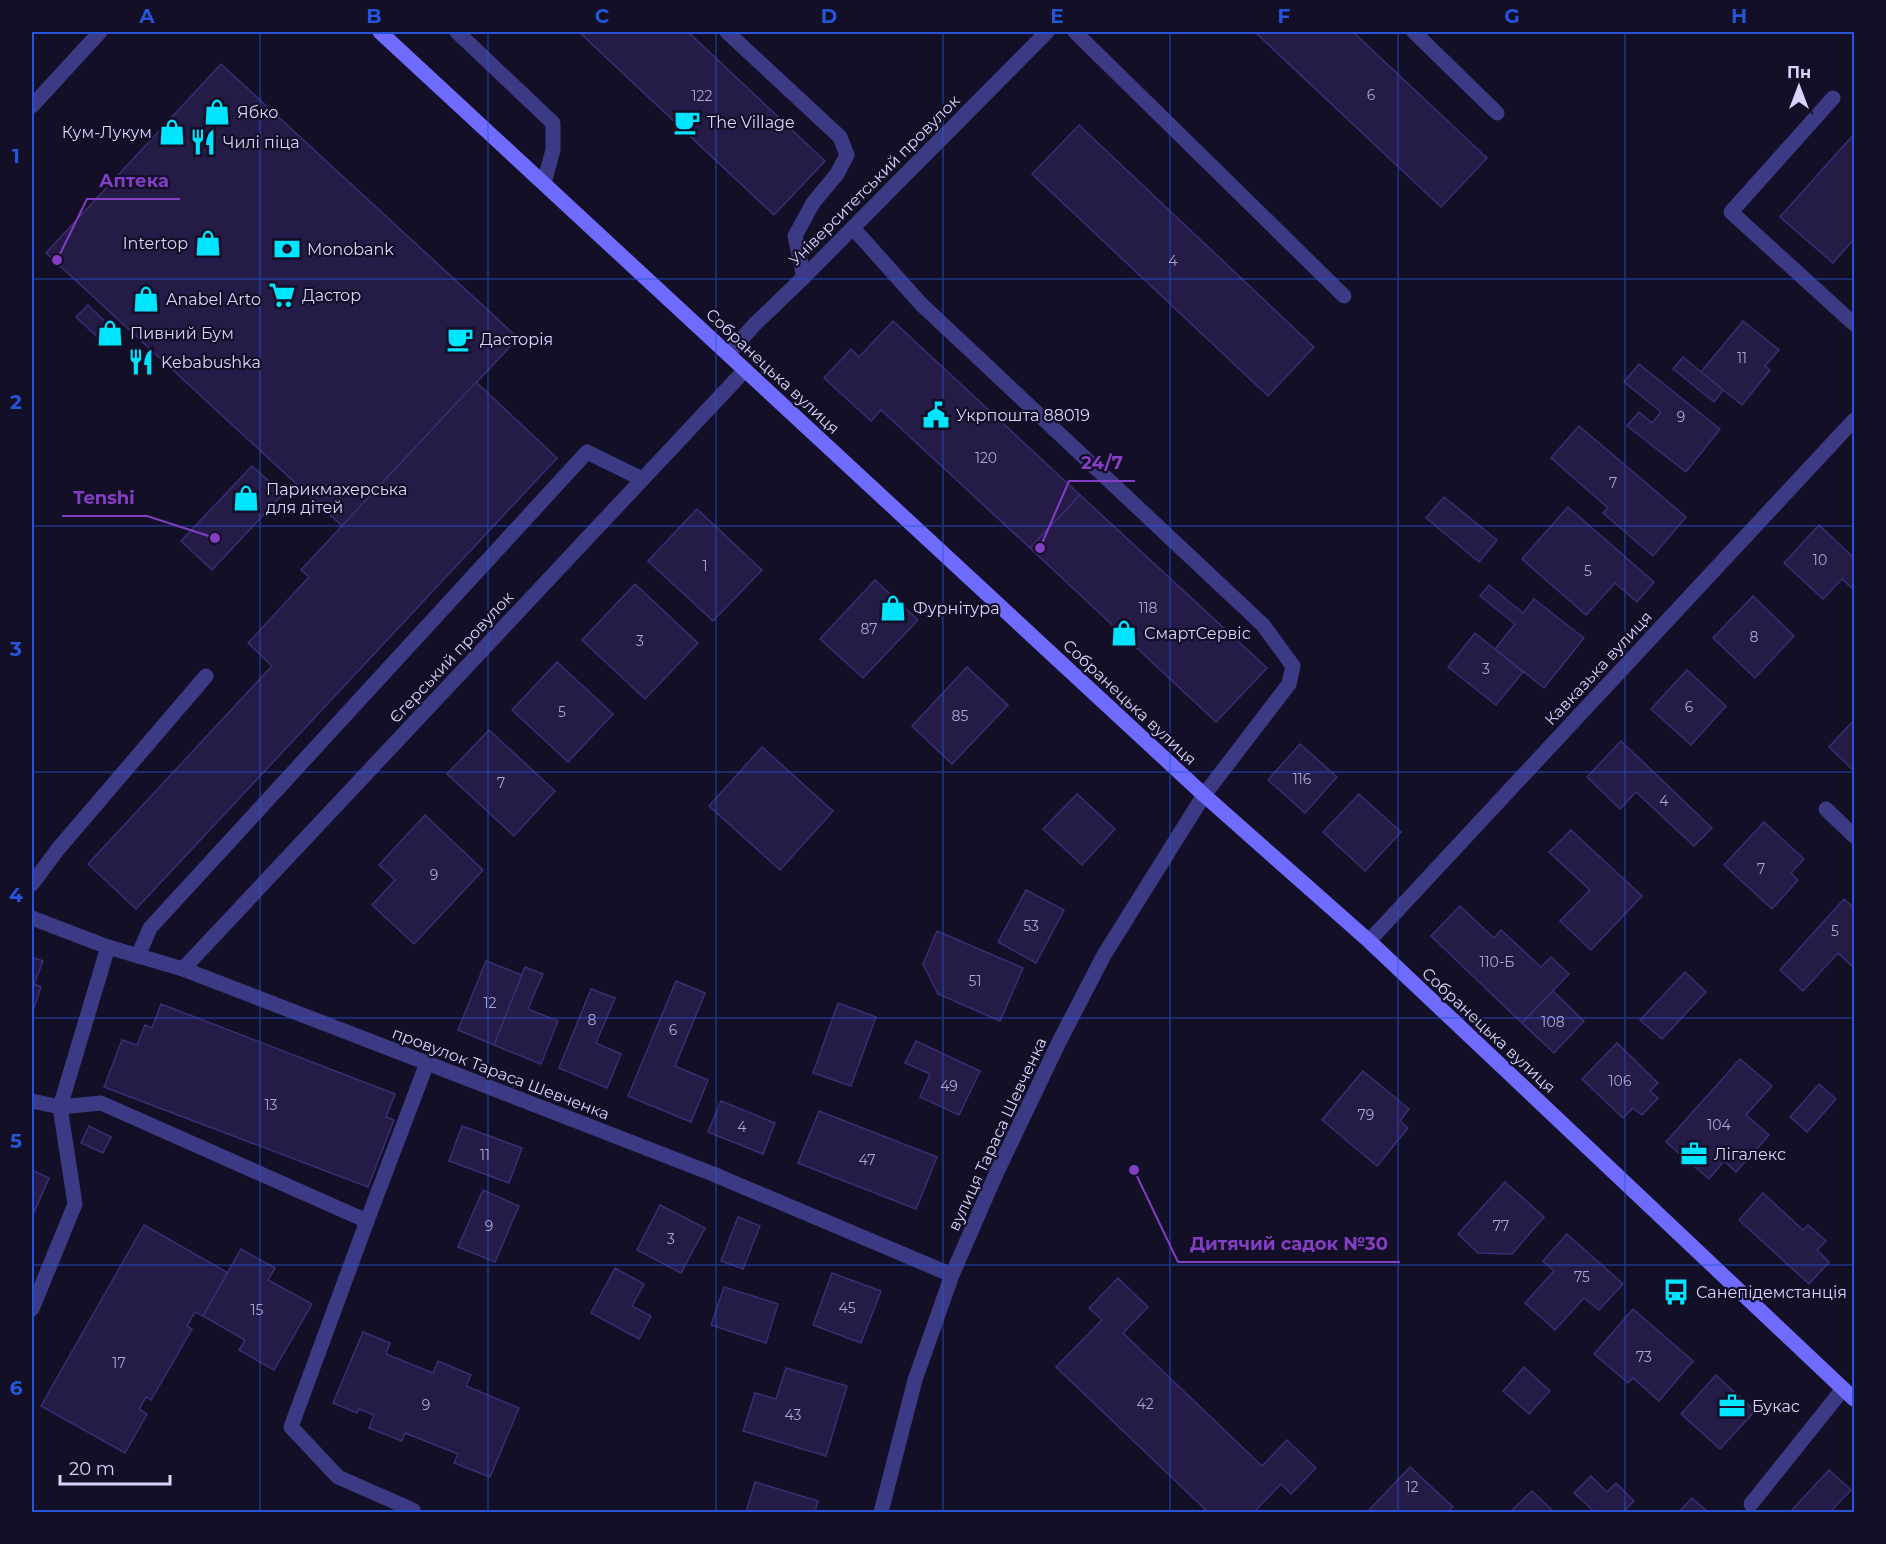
<svg xmlns="http://www.w3.org/2000/svg" width="1886" height="1544" viewBox="0 0 1886 1544" font-family="Montserrat,sans-serif">
<style>
.building{fill:#241b47;stroke:#3b2d73;stroke-width:1.5}
.lines{fill:none;stroke-linecap:round;stroke-linejoin:round}
.service{stroke:#3d3a85;stroke-width:15}
.minor{stroke:#3d3a85;stroke-width:15}
.tertiary{stroke:#3d3a85;stroke-width:15}
.secondary{stroke:#6f6bff;stroke-width:15}
.grid{fill:none;stroke:#2655da;stroke-width:1.5;stroke-opacity:0.55}
.labels{text-anchor:middle;stroke-width:4.5;stroke-linejoin:round;paint-order:stroke}
.number-label{font-size:14px;fill:#aca6d1}
.poi-label{font-size:16px;fill:#d9d4ff;stroke:#130f26;text-anchor:start}
.street-label{font-size:16px;fill:#d9d4ff;stroke:#130f26}
.leader{fill:none;stroke:#843dc5;stroke-width:2}
.callout-dot{fill:#843dc5;stroke:#130f26;stroke-width:2}
.callout-label{font-size:18px;text-anchor:middle;font-weight:bold;fill:#843dc5;stroke:#130f26;stroke-width:4.5;stroke-linejoin:round;paint-order:stroke}
.neatline{fill:none;stroke:#2655da;stroke-width:2}
.grid-label{font-size:20px;text-anchor:middle;font-weight:bold;fill:#2655da}
</style>
<rect width="100%" height="100%" fill="#130f26"/>
<!-- building -->
<g class="building">
<path d="M579 32H688L825 161 774 215Z"/>
<path d="M1255 32H1353L1487 158 1441 207Z"/>
<path d="M221 64 518 338 342 526 46 253Z"/>
<path d="M1079 125 1314 347 1268 396 1032 174Z"/>
<path d="M1854 134V239L1833 263 1780 217Z"/>
<path d="M88 305 119 335 108 347 76 317Z"/>
<path d="M893 321 1080 495 1030 548 881 410 871 421 824 378 851 349 859 357Z"/>
<path d="M1743 321 1779 350 1765 366 1770 370 1742 405 1701 372Z"/>
<path d="M1683 357 1723 390 1714 402 1673 369Z"/>
<path d="M1639 364 1720 429 1686 472 1627 426 1639 412 1652 423 1661 412 1624 382Z"/>
<path d="M476 382 557 458 136 909 88 864 272 666 248 643 309 577 301 570Z"/>
<path d="M1579 426 1686 517 1653 556 1603 513 1608 508 1551 458Z"/>
<path d="M252 466 283 494 212 570 181 541Z"/>
<path d="M1080 495 1267 668 1216 722 1030 548Z"/>
<path d="M1444 497 1497 540 1479 562 1426 518Z"/>
<path d="M1568 507 1654 582 1637 602 1615 583 1586 615 1522 559Z"/>
<path d="M697 509 762 570 713 621 648 561Z"/>
<path d="M1819 525 1854 558V590L1842 579 1823 599 1784 563Z"/>
<path d="M875 580 918 620 863 678 820 639Z"/>
<path d="M635 584 698 643 645 699 582 640Z"/>
<path d="M1489 585 1523 613 1534 599 1584 638 1544 688 1495 649 1515 624 1480 596Z"/>
<path d="M1753 596 1794 636 1755 678 1713 638Z"/>
<path d="M1475 633 1523 672 1496 705 1448 667Z"/>
<path d="M557 662 613 714 568 762 512 710Z"/>
<path d="M967 667 1008 705 952 764 912 726Z"/>
<path d="M1687 670 1726 706 1691 745 1651 709Z"/>
<path d="M1854 720V771L1829 747Z"/>
<path d="M489 730 555 791 514 836 447 774Z"/>
<path d="M1621 741 1712 828 1694 846 1636 792 1620 809 1587 777Z"/>
<path d="M1300 744 1337 777 1305 813 1268 780Z"/>
<path d="M762 747 833 811 780 870 709 806Z"/>
<path d="M1077 794 1115 829 1082 865 1043 829Z"/>
<path d="M1359 794 1401 832 1365 871 1323 832Z"/>
<path d="M425 815 483 870 414 944 372 905 395 880 379 865Z"/>
<path d="M1764 822 1804 859 1791 873 1798 880 1772 909 1724 865Z"/>
<path d="M1571 830 1642 896 1591 950 1560 921 1590 890 1549 852Z"/>
<path d="M1026 890 1064 910 1036 963 998 942Z"/>
<path d="M1844 899 1854 908V968L1838 953 1803 991 1780 970Z"/>
<path d="M1460 906 1494 938 1501 930 1541 967 1551 957 1569 974 1522 1023 1431 936Z"/>
<path d="M937 931 1023 968 1000 1021 938 994 923 964Z"/>
<path d="M32 957 43 961 34 984 41 987 32 1014Z"/>
<path d="M486 961 522 975 494 1045 458 1030Z"/>
<path d="M525 967 543 974 528 1009 558 1021 541 1064 494 1045Z"/>
<path d="M1685 972 1706 992 1662 1039 1640 1020Z"/>
<path d="M676 981 705 993 675 1066 708 1080 691 1122 628 1096Z"/>
<path d="M591 989 615 998 596 1043 621 1054 607 1088 559 1068Z"/>
<path d="M1553 991 1584 1021 1554 1053 1522 1023Z"/>
<path d="M838 1003 876 1017 851 1086 813 1073Z"/>
<path d="M161 1004 395 1094 386 1117 394 1120 368 1187 104 1087 122 1040 137 1045 145 1025 152 1028Z"/>
<path d="M916 1041 980 1071 959 1115 920 1097 930 1074 905 1063Z"/>
<path d="M1617 1043 1658 1083 1650 1091 1658 1098 1642 1115 1633 1108 1623 1118 1582 1079Z"/>
<path d="M1740 1059 1772 1086 1746 1115 1769 1135 1736 1172 1724 1161 1709 1179 1666 1142Z"/>
<path d="M1363 1071 1409 1109 1400 1121 1408 1128 1377 1166 1322 1120Z"/>
<path d="M1819 1084 1836 1099 1807 1132 1790 1117Z"/>
<path d="M721 1101 775 1123 763 1154 708 1132Z"/>
<path d="M819 1111 937 1157 916 1209 798 1163Z"/>
<path d="M89 1126 111 1137 103 1153 81 1143Z"/>
<path d="M462 1126 522 1148 509 1183 449 1161Z"/>
<path d="M32 1170 49 1178 32 1217Z"/>
<path d="M1505 1182 1544 1217 1512 1254 1478 1253 1458 1234Z"/>
<path d="M483 1190 519 1206 495 1262 458 1247Z"/>
<path d="M1763 1193 1803 1230 1808 1225 1826 1241 1817 1250 1829 1262 1809 1284 1739 1220Z"/>
<path d="M660 1205 705 1228 681 1273 637 1250Z"/>
<path d="M738 1217 760 1226 743 1269 721 1261Z"/>
<path d="M144 1225 228 1273 203 1316 195 1312 187 1326 192 1329 151 1400 146 1397 139 1409 147 1414 125 1453 41 1406Z"/>
<path d="M1567 1234 1623 1284 1599 1310 1584 1298 1555 1330 1525 1303 1554 1271 1543 1261Z"/>
<path d="M241 1249 275 1268 268 1280 312 1304 274 1370 239 1350 245 1340 203 1316Z"/>
<path d="M615 1268 644 1284 632 1306 651 1316 639 1339 591 1313Z"/>
<path d="M832 1273 881 1291 861 1343 813 1325Z"/>
<path d="M1118 1278 1148 1307 1123 1333 1262 1466 1287 1440 1316 1468 1291 1494 1281 1484 1254 1512H1208L1056 1367 1102 1320 1089 1308Z"/>
<path d="M724 1287 778 1304 766 1343 711 1325Z"/>
<path d="M1633 1309 1693 1361 1659 1401 1633 1378 1628 1383 1594 1354Z"/>
<path d="M363 1332 390 1343 386 1354 433 1373 438 1361 471 1375 466 1386 519 1408 490 1477 454 1463 458 1454 405 1433 402 1441 369 1428 374 1415 359 1409 357 1413 333 1403Z"/>
<path d="M1524 1367 1550 1391 1529 1414 1503 1391Z"/>
<path d="M786 1368 847 1386 826 1456 743 1431 755 1393 776 1399Z"/>
<path d="M1716 1375 1755 1411 1720 1449 1681 1414Z"/>
<path d="M1410 1467 1453 1507 1448 1512H1372L1369 1510Z"/>
<path d="M1829 1470 1851 1490 1830 1512H1790Z"/>
<path d="M1591 1476 1607 1492 1616 1483 1634 1501 1623 1512H1595L1574 1493Z"/>
<path d="M755 1482 818 1501 815 1512H746Z"/>
<path d="M1532 1491 1554 1512H1510Z"/>
<path d="M1692 1498 1708 1512H1679Z"/>
</g>
<g class="lines">
<!-- service -->
<g class="service">
<path d="M457 32 553 123V150L544 183"/>
<path d="M727 32 840 137 847 155 837 174 813 203 795 236 804 277"/>
<path d="M1075 32 1344 296"/>
<path d="M1414 32 1497 113"/>
<path d="M1833 98 1731 212 1854 324"/>
<path d="M853 228 921 304 1263 625 1293 666 1289 684 1204 795"/>
<path d="M32 884 58 849 206 676"/>
<path d="M138 956 150 928 587 452 642 479"/>
<path d="M32 1101 60 1107 101 1103 367 1221"/>
<path d="M32 1309 75 1204 60 1107 108 947"/>
<path d="M1751 1504 1843 1389"/>
<path d="M413 1510 338 1477 291 1427 367 1221 427 1063"/>
</g>
<!-- minor -->
<g class="minor">
<path d="M728 354 755 324 804 277 1047 32"/>
<path d="M1826 809 1854 836"/>
<path d="M32 918 108 947 183 969 427 1063 713 1174 952 1275"/>
<path d="M1369 941 1854 420"/>
<path d="M183 969 745 370"/>
<path d="M881 1512 915 1380 952 1275 996 1174 1058 1044 1104 955 1204 795"/>
</g>
<!-- tertiary -->
<path class="tertiary" d="M32 106 100 32"/>
<!-- secondary -->
<path class="secondary" d="M380 32 1204 795 1369 941 1854 1399"/>
</g>
<!-- grid -->
<path class="grid" d="M260 32V1512M488 32V1512M716 32V1512M943 32V1512M1170 32V1512M1398 32V1512M1625 32V1512M32 279H1854M32 526H1854M32 772H1854M32 1018H1854M32 1265H1854"/>
<!-- icons -->
<defs>
<g id="shop-bare" transform="scale(2.07)"><path d="M-5-2.5h2.3a2.7 3.5 0 0 1 5.4 0H5L5.5 6h-11ZM-1.5-2.5h3a1.5 2.3 0 0 0-3 0Z" fill="#00e5ff" stroke="#130f26" stroke-width="2.5" paint-order="stroke"/></g>
<g id="cafe-bare" transform="scale(2.07)"><path d="M-5.5-4.5H6V0H3Q3 3.5 0 3.5H-2.5Q-5.5 3.5-5.5 0ZM3-3.2v2h1.7v-2ZM-6 4.5H4V6H-6Z" fill="#00e5ff" stroke="#130f26" stroke-width="2.5" paint-order="stroke"/></g>
<g id="restaurant-bare" transform="scale(2.07)"><path d="M-5-6h1v4h1v-4h1v4h1v-4h1v5L-1.5 .5V6h-2V.5L-5-1ZM5-6V6H3V1.5H1.5Q1.5-4 5-6Z" fill="#00e5ff" stroke="#130f26" stroke-width="2.5" paint-order="stroke"/></g>
<g id="bank-bare" transform="scale(2.07)"><path d="M-6-4H6V4H-6ZM0-2.3a2.3 2.3 0 1 0 0 4.6a2.3 2.3 0 1 0 0-4.6Z" fill="#00e5ff" stroke="#130f26" stroke-width="2.5" paint-order="stroke"/></g>
<g id="supermarket-bare" transform="scale(2.07)"><path d="M-6-5.5h2.5l.6 2H6L4.5 2H-2.5L-4.4-4H-6ZM-1.5 3.2a1.3 1.3 0 1 0 .1 0ZM3 3.2a1.3 1.3 0 1 0 .1 0Z" fill="#00e5ff" stroke="#130f26" stroke-width="2.5" paint-order="stroke"/></g>
<g id="civic-bare" transform="scale(2.07)"><path d="M-.6-6.5H3V-4.5H.6V-3L4-1V1h2V6H-6V1h2V-1L-.6-3ZM-1.2 2.5V6h2.4V2.5Z" fill="#00e5ff" stroke="#130f26" stroke-width="2.5" paint-order="stroke"/></g>
<g id="office-bare" transform="scale(2.07)"><path d="M-6-3h4V-5.5h4V-3h4V5H-6ZM-1-4.5V-3h2v-1.5ZM-6 0V1H6V0Z" fill="#00e5ff" stroke="#130f26" stroke-width="2.5" paint-order="stroke"/></g>
<g id="bus-bare" transform="scale(2.07)"><path d="M-5-6H5V4H4V6H2V4H-2V6H-4V4H-5ZM-3.5-4V0h7V-4ZM-3.5 1.2v1.5H-2V1.2ZM2 1.2v1.5H3.5V1.2Z" fill="#00e5ff" stroke="#130f26" stroke-width="2.5" paint-order="stroke"/></g>
</defs>
<g fill-rule="evenodd">
<use href="#shop-bare" x="217" y="112"/>
<use href="#cafe-bare" x="687" y="122"/>
<use href="#shop-bare" x="172" y="132"/>
<use href="#restaurant-bare" x="203" y="142"/>
<use href="#shop-bare" x="208" y="243"/>
<use href="#bank-bare" x="287" y="249"/>
<use href="#supermarket-bare" x="282" y="295"/>
<use href="#shop-bare" x="146" y="299"/>
<use href="#shop-bare" x="110" y="333"/>
<use href="#cafe-bare" x="460" y="339"/>
<use href="#restaurant-bare" x="141" y="362"/>
<use href="#civic-bare" x="936" y="415"/>
<use href="#shop-bare" x="246" y="498"/>
<use href="#shop-bare" x="893" y="608"/>
<use href="#shop-bare" x="1124" y="633"/>
<use href="#office-bare" x="1694" y="1154"/>
<use href="#bus-bare" x="1676" y="1292"/>
<use href="#office-bare" x="1732" y="1406"/>
</g>
<g class="labels">
<!-- number labels -->
<g class="number-label">
<text x="1371" y="100">6</text>
<text x="702" y="101">122</text>
<text x="1173" y="266">4</text>
<text x="1742" y="363">11</text>
<text x="1681" y="422">9</text>
<text x="986" y="463">120</text>
<text x="1613" y="488">7</text>
<text x="1820" y="565">10</text>
<text x="705" y="571">1</text>
<text x="1588" y="576">5</text>
<text x="1148" y="613">118</text>
<text x="869" y="634">87</text>
<text x="1754" y="642">8</text>
<text x="640" y="646">3</text>
<text x="1486" y="674">3</text>
<text x="1689" y="712">6</text>
<text x="562" y="717">5</text>
<text x="960" y="721">85</text>
<text x="1302" y="784">116</text>
<text x="501" y="788">7</text>
<text x="1664" y="806">4</text>
<text x="1761" y="874">7</text>
<text x="434" y="880">9</text>
<text x="1031" y="931">53</text>
<text x="1835" y="936">5</text>
<text x="1497" y="967">110-Б</text>
<text x="975" y="986">51</text>
<text x="490" y="1008">12</text>
<text x="592" y="1025">8</text>
<text x="1553" y="1027">108</text>
<text x="673" y="1035">6</text>
<text x="1620" y="1086">106</text>
<text x="949" y="1091">49</text>
<text x="271" y="1110">13</text>
<text x="1366" y="1120">79</text>
<text x="1719" y="1130">104</text>
<text x="742" y="1132">4</text>
<text x="485" y="1160">11</text>
<text x="867" y="1165">47</text>
<text x="489" y="1231">9</text>
<text x="1501" y="1231">77</text>
<text x="671" y="1244">3</text>
<text x="1582" y="1282">75</text>
<text x="847" y="1313">45</text>
<text x="257" y="1315">15</text>
<text x="1644" y="1362">73</text>
<text x="119" y="1368">17</text>
<text x="1145" y="1409">42</text>
<text x="426" y="1410">9</text>
<text x="793" y="1420">43</text>
<text x="1412" y="1492">12</text>
</g>
<!-- poi labels -->
<g class="poi-label">
<text x="237" y="118">Ябко</text>
<text x="707" y="128">The Village</text>
<text x="152" y="138" text-anchor="end">Кум-Лукум</text>
<text x="223" y="148">Чилі піца</text>
<text x="188" y="249" text-anchor="end">Intertop</text>
<text x="307" y="255">Monobank</text>
<text x="302" y="301">Дастор</text>
<text x="166" y="305">Anabel Arto</text>
<text x="130" y="339">Пивний Бум</text>
<text x="480" y="345">Дасторія</text>
<text x="161" y="368">Kebabushka</text>
<text x="956" y="421">Укрпошта 88019</text>
<text x="266" y="495">Парикмахерська<tspan x="266" dy="18">для дітей</tspan></text>
<text x="913" y="614">Фурнітура</text>
<text x="1144" y="639">СмартСервіс</text>
<text x="1714" y="1160">Лігалекс</text>
<text x="1696" y="1298">Санепідемстанція</text>
<text x="1752" y="1412">Букас</text>
</g>
<!-- street labels -->
<g class="street-label">
<text transform="translate(874 180) rotate(-45)" y="6">Університетський провулок</text>
<text transform="translate(773 371) rotate(43)" y="6">Собранецька вулиця</text>
<text transform="translate(451 657) rotate(-47)" y="6">Єгерський провулок</text>
<text transform="translate(1598 668) rotate(-47)" y="6">Кавказька вулиця</text>
<text transform="translate(1130 702) rotate(43)" y="6">Собранецька вулиця</text>
<text transform="translate(1489 1030) rotate(43)" y="6">Собранецька вулиця</text>
<text transform="translate(501 1073) rotate(21)" y="6">провулок Тараса Шевченка</text>
<text transform="translate(997 1134) rotate(-65)" y="6">вулиця Тараса Шевченка</text>
</g>
</g>
<!-- callouts -->
<path class="leader" d="M57 260L87 199H180M1040 548L1069 481H1135M215 538L147 516H62M1134 1170L1178 1262H1400"/>
<g class="callout-dot">
<circle cx="57" cy="260" r="6"/>
<circle cx="1040" cy="548" r="6"/>
<circle cx="215" cy="538" r="6"/>
<circle cx="1134" cy="1170" r="6"/>
</g>
<g class="callout-label">
<text x="134" y="187">Аптека</text>
<text x="1102" y="469">24/7</text>
<text x="104" y="504">Tenshi</text>
<text x="1289" y="1250">Дитячий садок №30</text>
</g>
<!-- border -->
<rect width="1886" height="1544" fill="none" stroke="#130f26" stroke-width="66"/>
<!-- north arrow -->
<g transform="translate(1799 87)" stroke="#130f26" stroke-width="4.5" paint-order="stroke">
<path d="M0-4.5L10 22L0 15L-10 22Z" fill="#d9d4ff"/>
<text y="-9" font-size="16" font-weight="bold" text-anchor="middle" fill="#d9d4ff">Пн</text>
</g>
<!-- scale -->
<path d="M60 1475v9h110v-9" fill="none" stroke="#d9d4ff" stroke-width="3"/>
<text x="69" y="1475" font-size="18" fill="#d9d4ff" stroke="#130f26" stroke-width="4.5" paint-order="stroke">20 m</text>
<rect x="33" y="33" width="1820" height="1478" class="neatline"/>
<g class="grid-label">
<text x="147" y="23">A</text>
<text x="374" y="23">B</text>
<text x="602" y="23">C</text>
<text x="829" y="23">D</text>
<text x="1057" y="23">E</text>
<text x="1284" y="23">F</text>
<text x="1512" y="23">G</text>
<text x="1739" y="23">H</text>
<text x="16" y="163">1</text>
<text x="16" y="409">2</text>
<text x="16" y="656">3</text>
<text x="16" y="902">4</text>
<text x="16" y="1148">5</text>
<text x="16" y="1395">6</text>
</g>
</svg>
